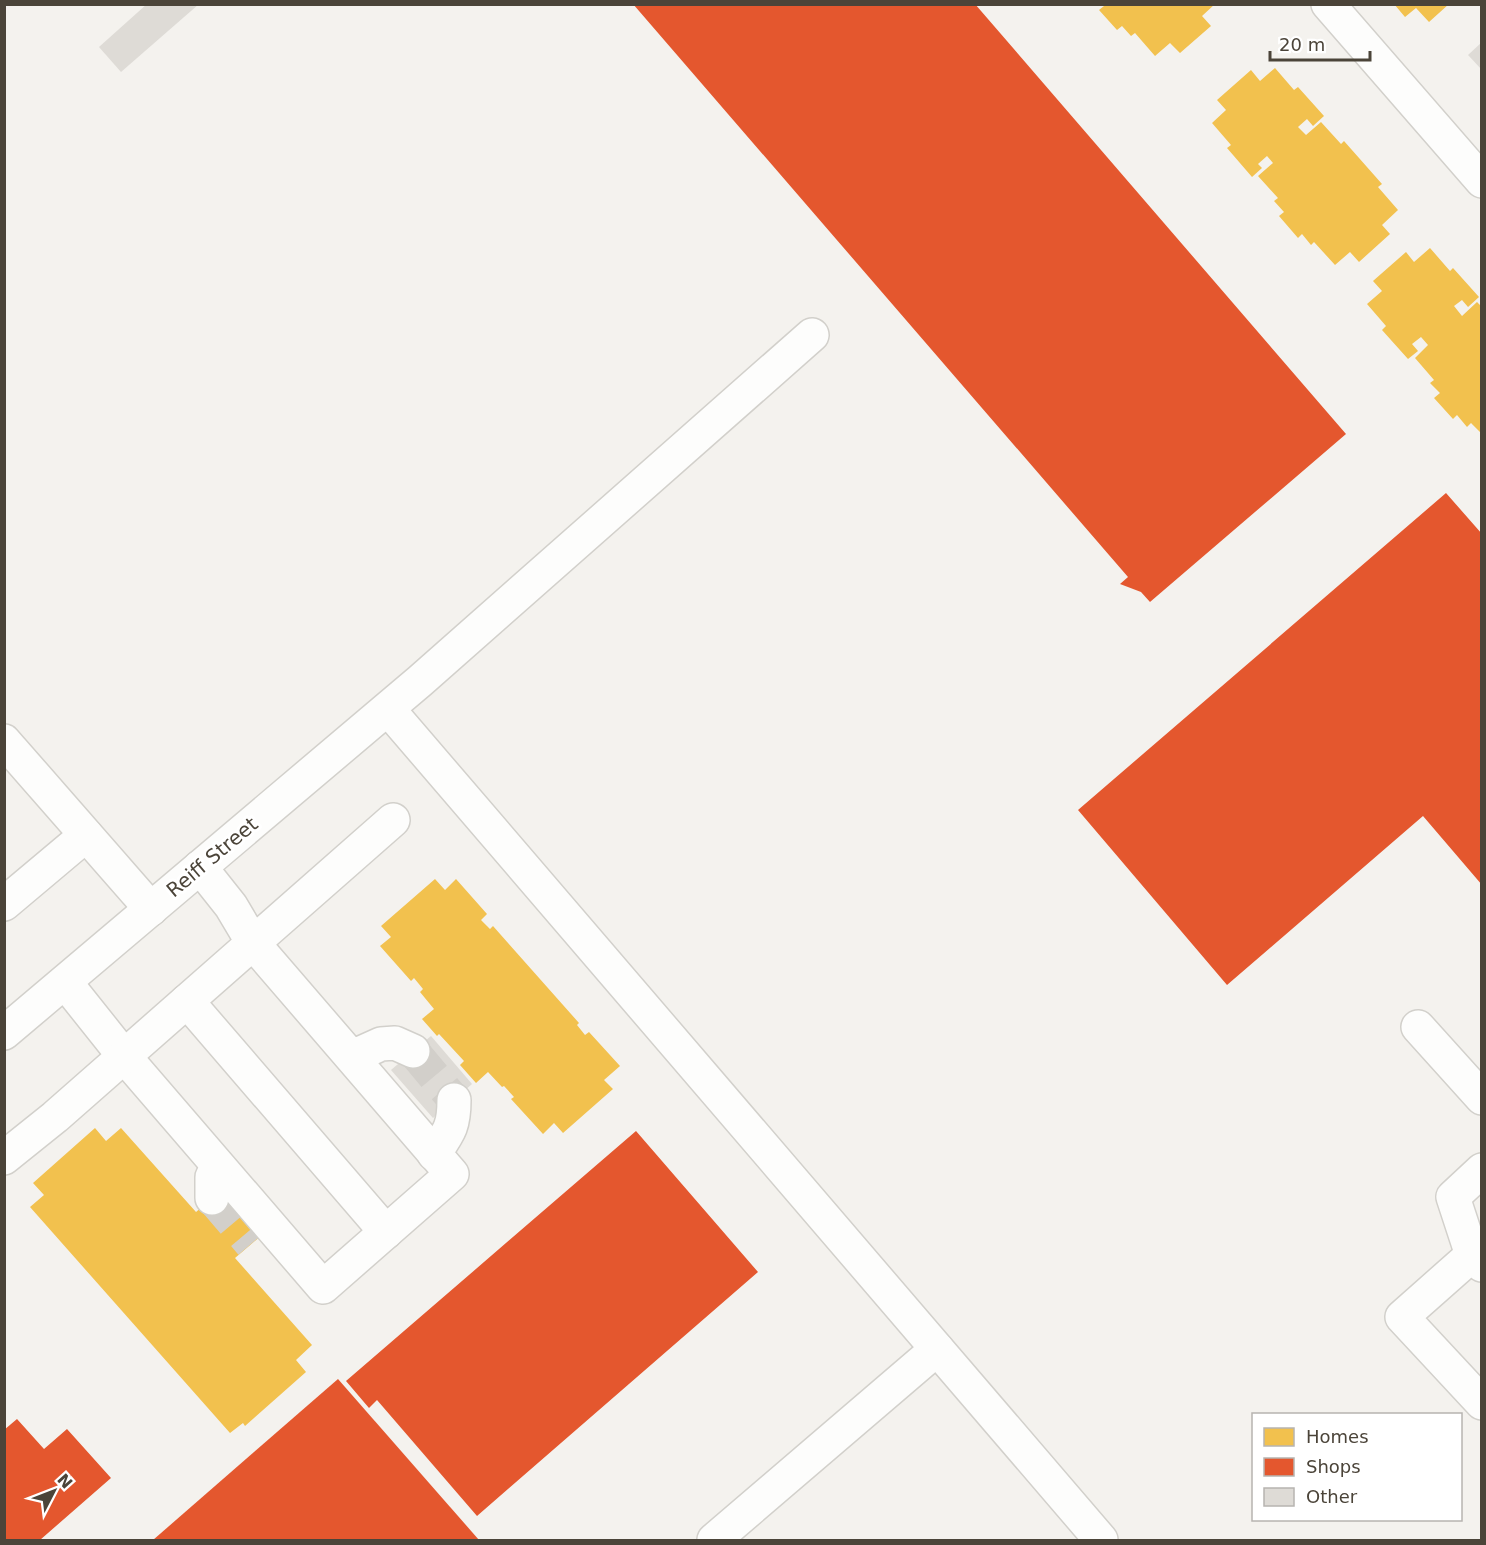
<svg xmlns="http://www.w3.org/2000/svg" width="1486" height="1545" viewBox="0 0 1486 1545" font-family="'DejaVu Sans',sans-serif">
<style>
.homes{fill:#f2c14e}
.shops{fill:#e4572e}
.building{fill:#dedbd6}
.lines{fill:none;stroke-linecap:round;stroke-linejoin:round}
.minor-tunnel{stroke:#d2cfca;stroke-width:33;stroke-dasharray:33 16;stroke-linecap:butt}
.minor-casing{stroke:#d2d0cb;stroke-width:36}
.minor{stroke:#fdfdfc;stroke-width:33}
.labels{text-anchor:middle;stroke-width:6;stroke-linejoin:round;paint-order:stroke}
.street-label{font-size:20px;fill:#4b4439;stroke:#fff}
</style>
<rect width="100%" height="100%" fill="#f4f2ee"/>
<!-- homes -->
<g class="homes">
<path d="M1103 4H1215L1202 16 1211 26 1180 53 1170 43 1155 56 1135 33 1131 36 1122 26 1117 30 1099 10 1104 6Z"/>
<path d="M1394 4H1449L1429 22 1416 8 1405 17Z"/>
<path d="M1275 68 1294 90 1298 87 1324 116 1313 126 1307 119 1298 127 1306 135 1321 122 1341 144 1344 141 1382 184 1378 187 1398 210 1382 225 1390 234 1359 262 1350 252 1335 265 1314 242 1311 245 1302 234 1298 238 1279 216 1284 212 1274 201 1278 198 1258 176 1273 163 1267 156 1258 164 1262 168 1252 177 1227 148 1231 145 1212 123 1226 110 1217 100 1251 70 1260 81Z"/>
<path d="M1430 248 1450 271 1453 268 1479 297 1468 307 1462 300 1454 306 1462 316 1477 302 1482 307V434L1471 423 1467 427 1457 415 1453 419 1434 398 1440 393 1430 383 1434 380 1415 358 1428 345 1421 337 1412 344 1418 351 1408 359 1382 330 1386 326 1367 304 1382 291 1373 281 1406 252 1414 262Z"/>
<path d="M435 879 445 890 456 879 487 914 481 920 490 929 493 926 579 1023 577 1025 585 1035 589 1032 620 1066 604 1080 613 1089 563 1133 554 1123 543 1134 511 1099 514 1097 504 1086 502 1087 488 1072 476 1083 460 1065 464 1061 439 1034 437 1036 422 1019 434 1009 420 992 423 989 414 978 411 981 380 946 391 937 381 926Z"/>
<path d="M95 1128 106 1141 121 1128 196 1212 222 1190 262 1235 235 1258 312 1345 296 1360 306 1372 245 1426 243 1423 230 1433 30 1207 44 1195 33 1183Z"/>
</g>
<!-- shops -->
<g class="shops">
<path d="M633 4H975L1346 434 1150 602 1141 592 1120 584 1128 577Z"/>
<path d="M1446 493 1482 534V885L1423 816 1227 985 1078 810Z"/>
<path d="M636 1131 758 1272 477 1516 377 1400 369 1408 346 1381Z"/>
<path d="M338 1379 479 1540H153Z"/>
<path d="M17 1419 44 1449 67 1429 111 1478 40 1540H4V1430Z"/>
</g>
<!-- building -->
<g class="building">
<path d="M147 4H199L121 72 99 47Z"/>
<path d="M1482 42V70L1468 55Z"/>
<path d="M431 1036 472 1084 433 1118 391 1070Z"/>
</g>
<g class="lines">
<!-- minor-tunnel -->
<g class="minor-tunnel">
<path d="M413 1051 454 1100"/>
<path d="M212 1198 251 1244"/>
</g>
<!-- minor casing -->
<g class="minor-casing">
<g id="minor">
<path d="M1328 4 1482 181"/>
<path d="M388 709 1101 1540"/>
<path d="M4 741 151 909"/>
<path d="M4 904 86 835"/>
<path d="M65 982 124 1056 323 1287 452 1174 253 943 393 820"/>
<path d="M187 1001 386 1232"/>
<path d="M1418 1027 1482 1098"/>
<path d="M4 1033 420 681 812 335"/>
<path d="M352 1057 381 1044 395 1043 413 1051"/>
<path d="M434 1154C449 1132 454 1127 454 1100"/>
<path d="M4 1158 55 1117 253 943 231 906 200 867"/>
<path d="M1482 1170 1453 1197 1472 1255 1482 1265"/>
<path d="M212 1198V1177L218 1166"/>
<path d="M1472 1255 1402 1317 1482 1403"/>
<path d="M714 1540 937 1349"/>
</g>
</g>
<!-- minor -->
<use href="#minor" class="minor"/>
</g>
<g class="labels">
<!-- street labels -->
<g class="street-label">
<text transform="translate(212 857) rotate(-40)" y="7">Reiff Street</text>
</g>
</g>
<!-- border -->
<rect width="1486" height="1545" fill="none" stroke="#4b4439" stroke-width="12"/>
<!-- legend -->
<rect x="1252" y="1413" width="210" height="108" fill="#ffffff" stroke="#b7b4b0" stroke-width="1.5"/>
<rect x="1264" y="1428" width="30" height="18" fill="#f2c14e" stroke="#b7b4b0" stroke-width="1.5"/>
<text x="1306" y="1443" font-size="18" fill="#4b4439">Homes</text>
<rect x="1264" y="1458" width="30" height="18" fill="#e4572e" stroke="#b7b4b0" stroke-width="1.5"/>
<text x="1306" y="1473" font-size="18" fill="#4b4439">Shops</text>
<rect x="1264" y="1488" width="30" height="18" fill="#dedbd6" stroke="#b7b4b0" stroke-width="1.5"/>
<text x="1306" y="1503" font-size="18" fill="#4b4439">Other</text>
<!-- north arrow -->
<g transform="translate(54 1491) rotate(48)" stroke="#ffffff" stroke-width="4.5" paint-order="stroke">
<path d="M0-4.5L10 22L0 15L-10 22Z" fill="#4b4439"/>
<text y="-9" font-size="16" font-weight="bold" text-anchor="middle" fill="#4b4439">N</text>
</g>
<!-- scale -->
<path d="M1270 51v9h100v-9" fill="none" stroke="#4b4439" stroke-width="3"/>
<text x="1279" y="51" font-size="18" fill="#4b4439" stroke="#ffffff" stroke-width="4.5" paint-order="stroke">20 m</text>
</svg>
